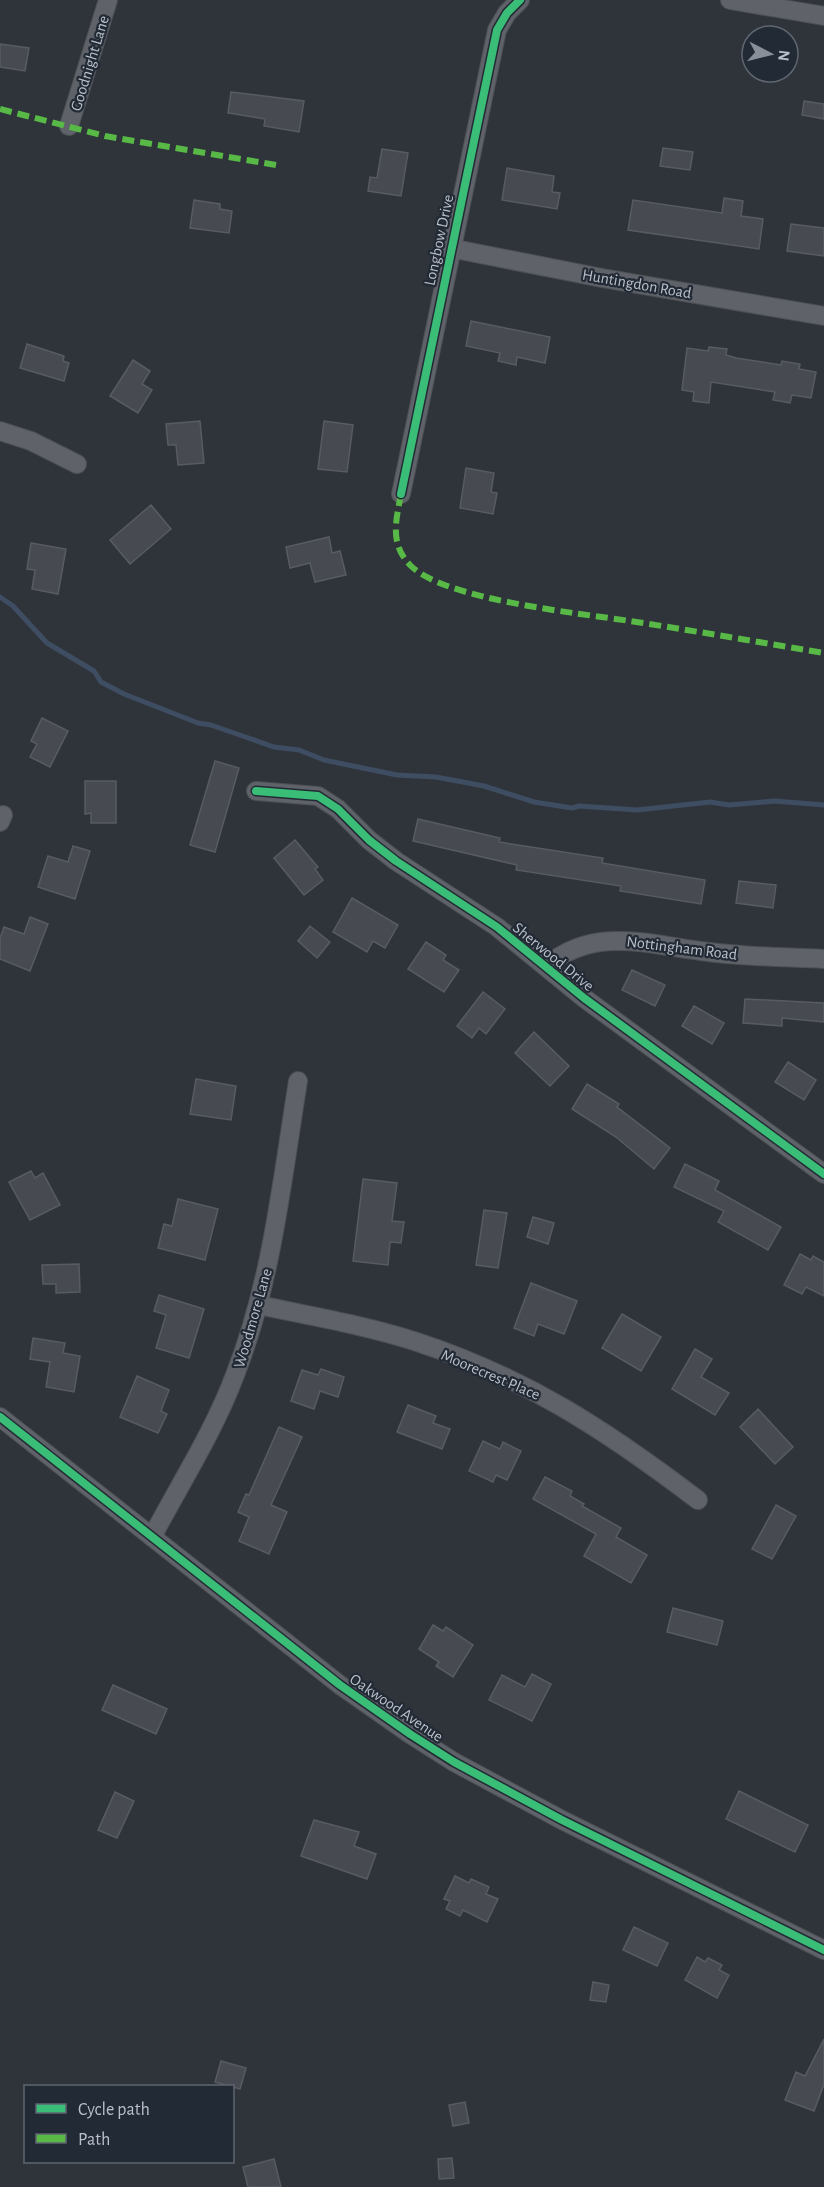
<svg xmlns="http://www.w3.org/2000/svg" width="824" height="2187" viewBox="0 0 824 2187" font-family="'Alegreya Sans',sans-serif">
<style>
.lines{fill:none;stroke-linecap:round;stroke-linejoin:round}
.stream{stroke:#3f4d62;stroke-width:5}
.building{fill:#474b51;stroke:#575b62;stroke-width:1.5}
.minor-casing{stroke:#4c5055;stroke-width:20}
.minor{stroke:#5f6268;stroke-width:18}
.quiet{stroke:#58b947;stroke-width:6;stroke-dasharray:12 6;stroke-linecap:butt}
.cycleway-casing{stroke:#222a35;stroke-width:11}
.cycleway{stroke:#3abd76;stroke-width:8}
.labels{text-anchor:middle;stroke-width:4.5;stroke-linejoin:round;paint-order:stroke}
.street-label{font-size:16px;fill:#bac0ca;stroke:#222a35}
</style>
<rect width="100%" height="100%" fill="#2f343a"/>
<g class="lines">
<!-- stream -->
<path class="stream" d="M0 597 13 606 47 643 94 671 101 682 124 694 198 723 211 725 274 747 299 750 324 760 397 775 436 777 484 786 534 802 572 808 579 806 637 810 710 802 729 805 775 801 824 805"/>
</g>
<!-- building -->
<g class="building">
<path d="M0 44 29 48 25 71 0 67Z"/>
<path d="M231 92 304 101 299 132 264 126 265 119 228 113Z"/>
<path d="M804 101 824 104V119L802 115Z"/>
<path d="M663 148 693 152 690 170 660 166Z"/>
<path d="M382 149 408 153 401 196 368 191 370 177 377 178Z"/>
<path d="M507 168 554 176 552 192 560 193 557 209 502 200Z"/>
<path d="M724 198 743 201 741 216 763 219 759 249 628 230 633 200 722 213Z"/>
<path d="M194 200 220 204V209L232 211 229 233 190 228Z"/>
<path d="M791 224 824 228V256L787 251Z"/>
<path d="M471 321 550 337 545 363 517 357 516 365 498 361 500 353 466 346Z"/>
<path d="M27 344 64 356 63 361 69 363 64 381 20 368Z"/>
<path d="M709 347 727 349 726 355 736 358 781 365 782 361 800 364 799 369 816 372 811 398 792 395 790 403 773 400 775 392 711 382 709 403 693 401 694 392 682 390 687 348 708 351Z"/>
<path d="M133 360 150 371 142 384 152 390 138 413 110 396Z"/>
<path d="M200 421 204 463 178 465 176 445H168L166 424Z"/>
<path d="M324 421 353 425 347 472 318 469Z"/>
<path d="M466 468 494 473 491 492 497 493 493 514 460 508Z"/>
<path d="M151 505 171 529 130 564 110 540Z"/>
<path d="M329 537 332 553 340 551 346 575 315 582 310 563 290 568 286 547Z"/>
<path d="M31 543 66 549 58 594 32 589 35 570 27 569Z"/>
<path d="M42 718 68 731 50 767 30 757 37 744 31 741Z"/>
<path d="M215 761 239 768 215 852 190 845Z"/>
<path d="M85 781H116V823H91V813L85 814Z"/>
<path d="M418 819 500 838 499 842 603 858 602 863 705 880 701 904 620 891 621 886 516 870 517 865 413 841Z"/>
<path d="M295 840 318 867 315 869 323 880 304 895 274 858Z"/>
<path d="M73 846 90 851 75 899 38 887 48 856 68 862Z"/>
<path d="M739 881 776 885 773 908 736 903Z"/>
<path d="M352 898 398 925 385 948 373 941 367 952 333 932Z"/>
<path d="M30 917 48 924 30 971 0 959V938L4 927 24 934Z"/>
<path d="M310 926 330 942 317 958 298 941Z"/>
<path d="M426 942 446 955 443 960 459 970 444 992 408 969Z"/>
<path d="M632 970 665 985 655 1006 622 990Z"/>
<path d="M483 992 505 1009 486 1034 479 1028 472 1038 457 1026Z"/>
<path d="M745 999 824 1003V1022L782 1018V1026L743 1023Z"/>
<path d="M694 1006 724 1023 712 1044 682 1026Z"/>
<path d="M534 1032 569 1066 550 1086 515 1053Z"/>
<path d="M788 1062 816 1080 804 1100 775 1082Z"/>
<path d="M196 1079 236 1086 231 1120 190 1114Z"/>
<path d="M587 1084 619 1104 617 1107 670 1148 654 1169 616 1137 572 1109Z"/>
<path d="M685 1164 719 1181 715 1190 781 1227 768 1250 718 1222 724 1211 674 1187Z"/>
<path d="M31 1171 35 1178 43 1173 60 1205 30 1220 9 1182Z"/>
<path d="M363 1179 397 1183 392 1221 404 1222 401 1243 390 1242 388 1265 353 1261Z"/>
<path d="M178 1199 218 1209 205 1260 158 1248 164 1224 172 1226Z"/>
<path d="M484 1210 507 1213 498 1268 476 1265Z"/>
<path d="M533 1217 554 1223 548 1244 527 1237Z"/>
<path d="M800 1254 811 1260 813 1256 824 1262V1296L806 1287 802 1294 784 1285Z"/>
<path d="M79 1264 80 1292 56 1293V1284H43L42 1265Z"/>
<path d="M531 1283 577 1301 564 1334 538 1324 534 1336 514 1328Z"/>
<path d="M159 1295 204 1309 189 1358 156 1348 166 1315 154 1311Z"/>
<path d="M622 1314 661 1337 641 1371 602 1348Z"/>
<path d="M33 1338 65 1343 63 1353 80 1356 74 1392 46 1387 50 1362 30 1359Z"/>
<path d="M695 1349 712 1359 701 1377 729 1393 715 1415 672 1389Z"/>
<path d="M321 1369 344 1377 338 1397 320 1391 314 1409 291 1401 302 1370 318 1375Z"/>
<path d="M137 1376 169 1390 161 1411 167 1414 158 1433 120 1417Z"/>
<path d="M408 1405 436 1416 433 1423 450 1429 442 1449 397 1432Z"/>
<path d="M758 1409 793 1447 775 1464 740 1427Z"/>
<path d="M279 1427 302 1437 271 1505 287 1512 269 1554 239 1541 249 1517 238 1512 246 1494 249 1495Z"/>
<path d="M483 1441 500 1449 503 1442 521 1451 507 1480 496 1475 493 1482 469 1471Z"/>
<path d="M545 1477 572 1491 570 1496 584 1504 582 1506 621 1528 616 1537 647 1555 631 1583 584 1556 596 1534 533 1499Z"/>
<path d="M776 1505 796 1516 772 1559 752 1549Z"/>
<path d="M673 1608 723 1621 717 1645 667 1632Z"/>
<path d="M433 1625 443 1631 446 1627 473 1645 453 1677 436 1666 439 1662 419 1649Z"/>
<path d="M532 1674 551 1684 532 1721 489 1700 502 1675 525 1687Z"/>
<path d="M113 1685 167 1709 156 1734 102 1710Z"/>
<path d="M739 1791 808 1825 795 1852 726 1819Z"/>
<path d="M115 1792 134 1801 117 1838 98 1830Z"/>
<path d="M314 1820 359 1832 354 1846 376 1854 367 1879 301 1856Z"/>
<path d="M455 1876 469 1883 471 1879 489 1887 486 1894 498 1899 487 1922 463 1910 460 1916 446 1909 450 1901 444 1899Z"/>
<path d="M634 1927 668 1943 657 1966 623 1950Z"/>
<path d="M697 1957 705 1962 708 1958 722 1965 719 1970 729 1975 717 1998 685 1980Z"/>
<path d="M593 1982 609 1985 606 2002 590 2000Z"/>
<path d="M824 2039V2084L814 2111 785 2100 796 2072 805 2076Z"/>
<path d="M221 2061 246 2068 240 2089 215 2082Z"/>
<path d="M465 2102 469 2123 453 2126 449 2105Z"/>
<path d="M452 2158 454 2178 439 2179 438 2159Z"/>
<path d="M274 2159 281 2187H248L243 2167Z"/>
</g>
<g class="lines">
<!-- minor casing -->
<g class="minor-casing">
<g id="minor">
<path d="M730 0 824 16"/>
<path d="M69 126 108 0"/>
<path d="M450 248 602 278 824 316"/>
<path d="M0 431 31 441 77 464"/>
<path d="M401 494 497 30 507 13 520 0"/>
<path d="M256 791 318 796 338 809 369 840 396 861 497 927 584 998 824 1174"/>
<path d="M0 822 3 815"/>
<path d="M547 966C595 924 653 946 709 952 747 957 786 957 824 959"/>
<path d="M259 1305C310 1316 364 1325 414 1341 525 1377 606 1430 698 1500"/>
<path d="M0 1417 340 1685 410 1734 454 1762 562 1820 824 1950"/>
<path d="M152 1537C180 1484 214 1431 235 1375 272 1281 282 1180 298 1081"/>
</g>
</g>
<!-- minor -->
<use href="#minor" class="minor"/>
<!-- quiet -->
<g class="quiet">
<path d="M0 109 105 136 276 165"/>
<path d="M401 494C396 521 389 544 411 566 446 600 578 613 630 621 695 631 759 642 824 653"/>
</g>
<!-- cycleway casing -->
<g class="cycleway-casing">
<g id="cycleway">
<path d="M401 494 497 30 507 13 520 0"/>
<path d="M256 791 318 796 338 809 369 840 396 861 497 927 584 998 824 1174"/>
<path d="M0 1417 340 1685 410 1734 454 1762 562 1820 824 1950"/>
</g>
</g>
<!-- cycleway -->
<use href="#cycleway" class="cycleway"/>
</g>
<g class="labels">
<!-- street labels -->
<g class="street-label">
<text transform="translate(89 63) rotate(-73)" y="6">Goodnight Lane</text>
<text transform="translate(438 240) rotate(-78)" y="6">Longbow Drive</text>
<text transform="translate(637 283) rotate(10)" y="6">Huntingdon Road</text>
<text transform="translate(682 947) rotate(7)" y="6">Nottingham Road</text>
<text transform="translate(554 956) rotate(39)" y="6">Sherwood Drive</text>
<text transform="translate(252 1318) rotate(-74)" y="6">Woodmore Lane</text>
<text transform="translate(491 1374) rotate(23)" y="6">Moorecrest Place</text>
<text transform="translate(397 1707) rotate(34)" y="6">Oakwood Avenue</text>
</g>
</g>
<!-- legend -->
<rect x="24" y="2085" width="210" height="78" fill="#222a35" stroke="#5f6671" stroke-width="1.5"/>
<rect x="36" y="2104" width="30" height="9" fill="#3abd76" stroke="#5f6671" stroke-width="1.5"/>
<text x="78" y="2115" font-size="18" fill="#bac0ca">Cycle path</text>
<rect x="36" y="2134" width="30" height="9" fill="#58b947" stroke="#5f6671" stroke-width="1.5"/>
<text x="78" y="2145" font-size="18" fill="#bac0ca">Path</text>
<!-- north arrow -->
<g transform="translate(770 54) rotate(97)"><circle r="28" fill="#222a35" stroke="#5f6671" stroke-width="1.5"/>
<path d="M0-4.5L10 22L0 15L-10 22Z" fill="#898f98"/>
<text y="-9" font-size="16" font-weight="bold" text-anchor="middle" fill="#bac0ca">N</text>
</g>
</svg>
